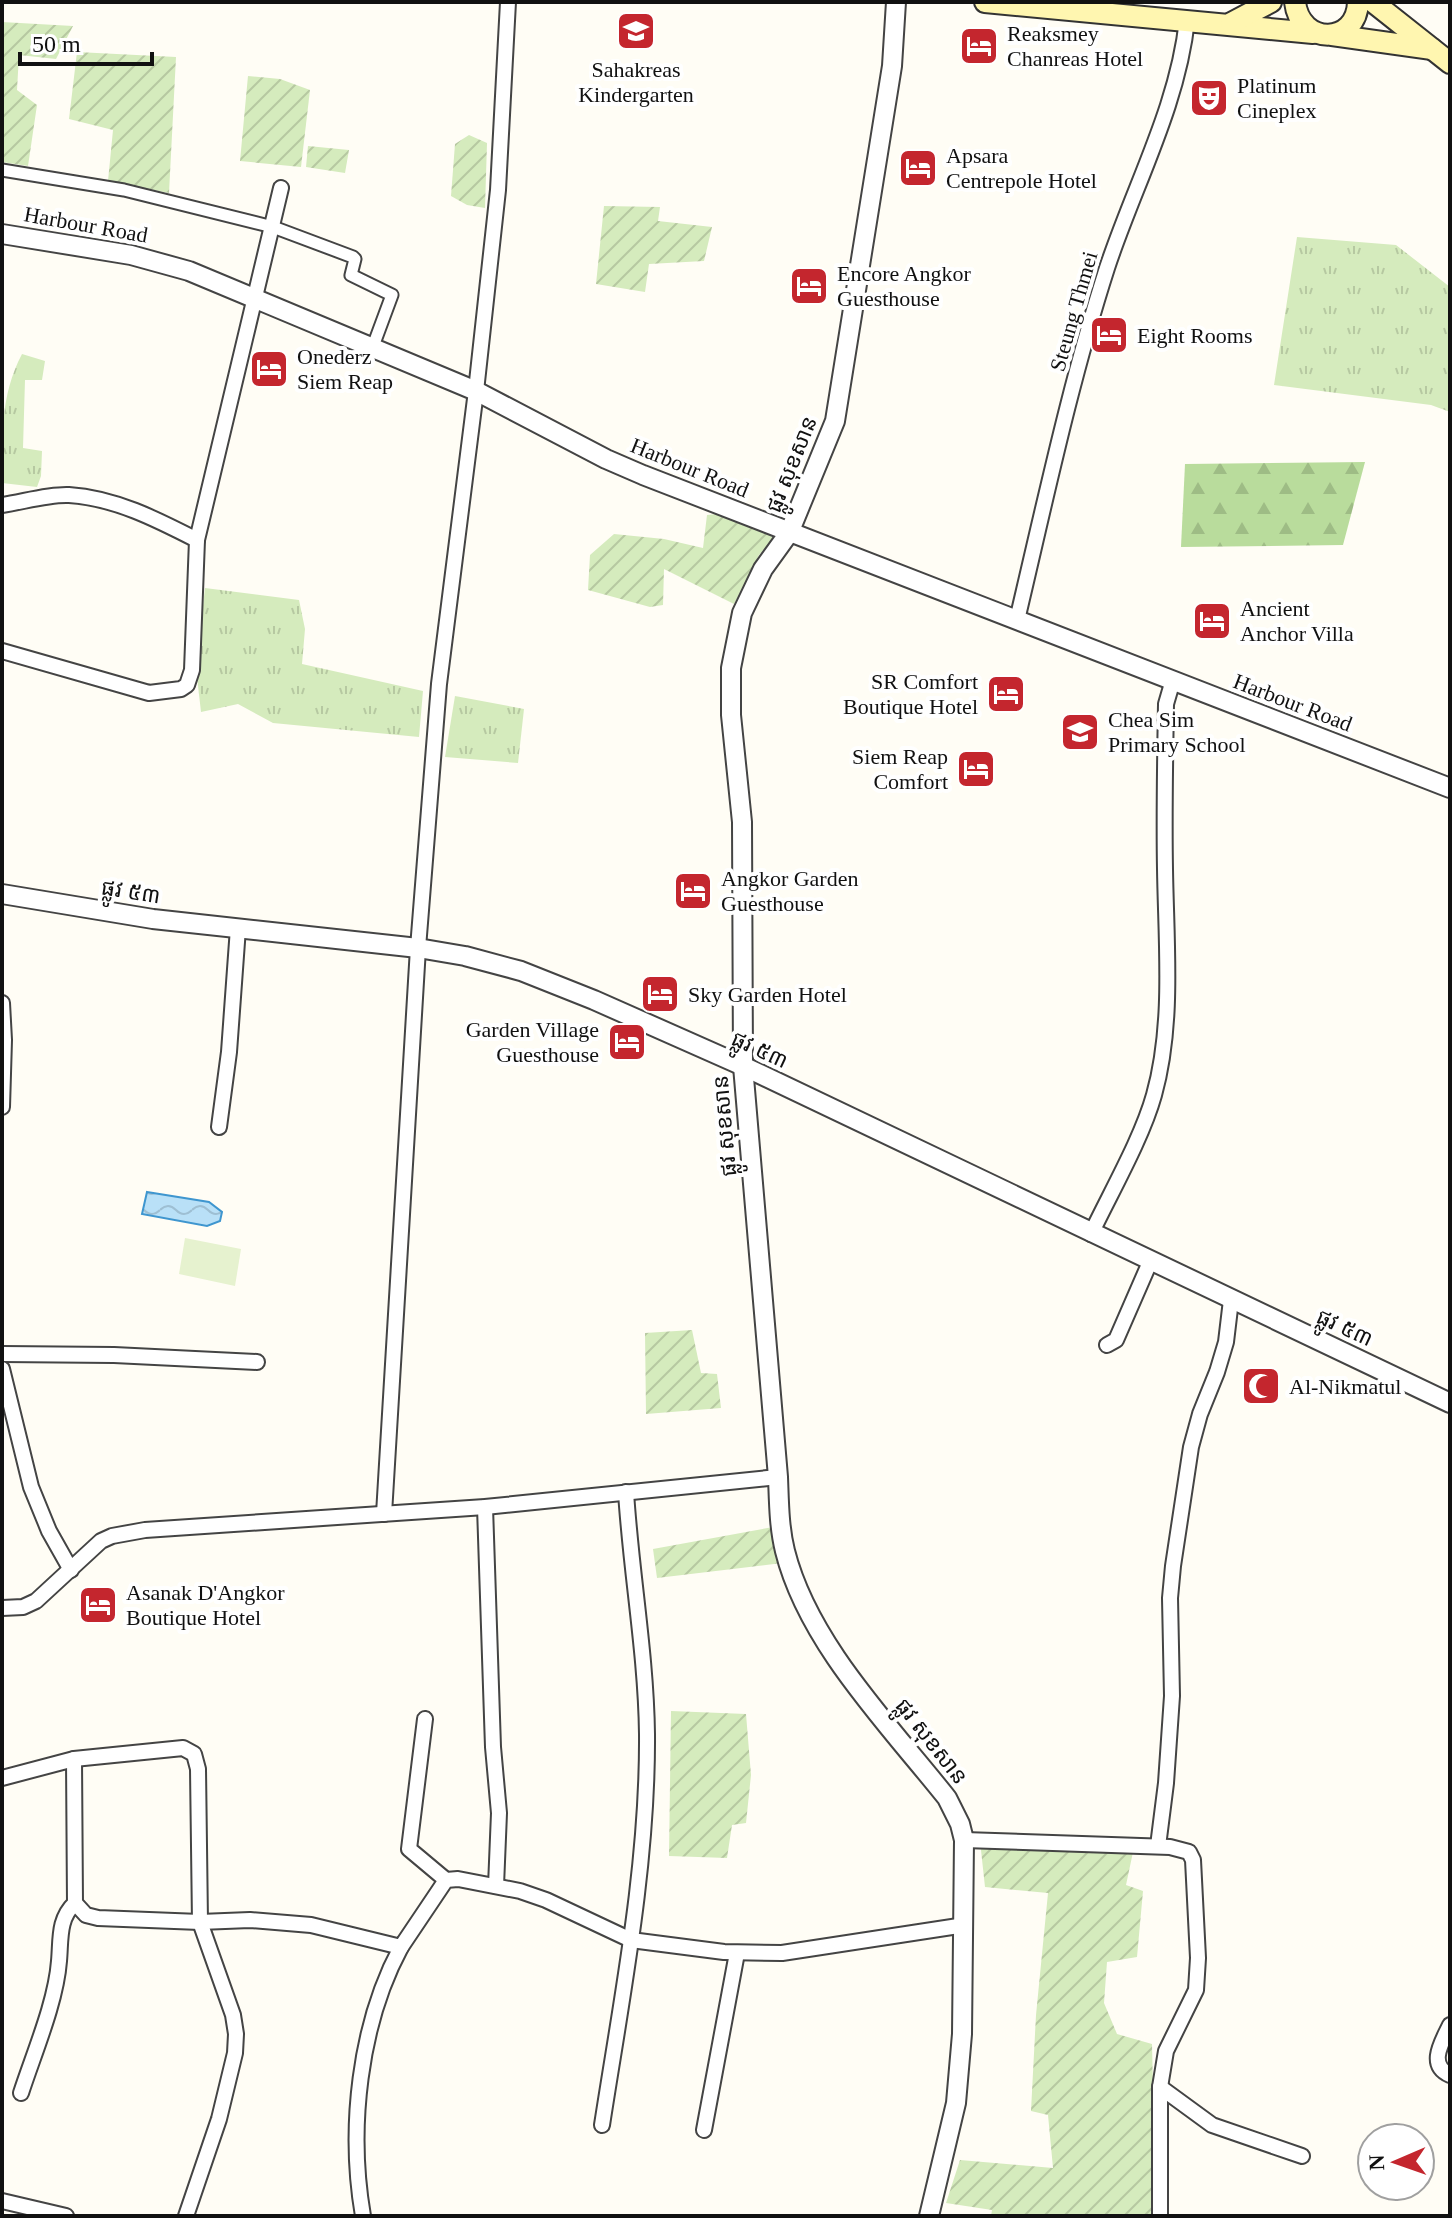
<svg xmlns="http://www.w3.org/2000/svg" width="1452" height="2218" viewBox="0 0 1452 2218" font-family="'Times New Roman','Noto Sans Khmer',serif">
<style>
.grass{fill:url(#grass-tufts)}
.forest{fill:url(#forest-firs)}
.garden{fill:url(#garden-furrows)}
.pitch{fill:#e6f2cf}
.water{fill:url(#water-waves);stroke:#3f96cf;stroke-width:2}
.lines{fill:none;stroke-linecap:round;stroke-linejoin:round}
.pedestrian-casing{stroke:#444;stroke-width:15}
.minor-casing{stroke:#444;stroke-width:18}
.tertiary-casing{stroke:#444;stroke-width:22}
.secondary-casing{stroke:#333;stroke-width:24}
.pedestrian{stroke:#fff;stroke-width:11}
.minor{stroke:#fff;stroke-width:14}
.tertiary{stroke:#fff;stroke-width:18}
.secondary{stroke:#fff6b0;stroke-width:20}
.labels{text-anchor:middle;stroke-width:8;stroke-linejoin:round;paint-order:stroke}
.poi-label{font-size:22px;fill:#111;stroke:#fff;text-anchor:start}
.street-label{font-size:22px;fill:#111;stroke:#fff}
</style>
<defs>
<pattern id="grass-tufts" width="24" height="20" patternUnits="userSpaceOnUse" patternTransform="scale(2)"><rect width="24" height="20" fill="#d5ebbd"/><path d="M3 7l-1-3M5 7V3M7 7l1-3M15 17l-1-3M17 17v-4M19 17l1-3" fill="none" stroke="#b6c8a1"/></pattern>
<pattern id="forest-firs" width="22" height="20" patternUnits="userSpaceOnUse" patternTransform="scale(2)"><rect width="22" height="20" fill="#b9dc9c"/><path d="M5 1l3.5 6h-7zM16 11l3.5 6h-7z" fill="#9ebc85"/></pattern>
<pattern id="garden-furrows" width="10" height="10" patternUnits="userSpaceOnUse" patternTransform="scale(2)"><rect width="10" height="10" fill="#d5ebbd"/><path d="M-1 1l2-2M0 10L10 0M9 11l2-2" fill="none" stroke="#b6c8a1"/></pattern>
<pattern id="water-waves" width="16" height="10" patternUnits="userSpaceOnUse" patternTransform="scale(2)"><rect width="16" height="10" fill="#b9e0f7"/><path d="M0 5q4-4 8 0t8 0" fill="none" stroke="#9ebfd3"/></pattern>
</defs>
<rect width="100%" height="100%" fill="#fffdf5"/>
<!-- grass -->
<g class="grass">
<path d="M1297 237 1396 245 1450 287V412L1431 405 1274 385Z"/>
<path d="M22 354 45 361 42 380H25L23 448 42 451 41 476 37 487 2 483C2 437 0 396 22 354Z"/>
<path d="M205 588 299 600 305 629 302 664 423 691 419 737 273 723 238 704 201 712 196 668Z"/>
<path d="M455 696 524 709 518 763 445 757Z"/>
</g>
<!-- forest -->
<path class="forest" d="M1365 462 1343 545 1181 547 1185 464Z"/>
<!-- garden -->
<g class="garden">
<path d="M2 22 73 26 56 59 19 55 17 90 37 105 28 166 2 162Z"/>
<path d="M77 52 176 57 169 193 108 181 113 130 69 119Z"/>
<path d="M248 76 280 79 310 90 301 167 240 161Z"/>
<path d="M469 135 487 143 485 208 467 205 451 196 455 144Z"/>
<path d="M308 146 349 150 345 173 306 167Z"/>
<path d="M604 206 660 207 658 221 712 227 704 261 649 264 645 292 596 284Z"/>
<path d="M728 513 774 538 759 555 734 604 664 569 663 605 650 607 588 590 590 555 614 534 664 539 703 548 707 515Z"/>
<path d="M692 1330 701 1373 717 1374 721 1408 646 1414 645 1333Z"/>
<path d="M773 1527 782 1563 657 1578 653 1549Z"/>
<path d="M671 1711 746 1714 751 1775 746 1823 732 1825 727 1858 669 1856Z"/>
<path d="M980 1841 1133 1852 1126 1885 1143 1891 1137 1957 1107 1962 1104 2003 1117 2034 1152 2044 1156 2216H991L992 2210 946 2203 960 2160 1053 2168 1048 2115 1031 2111 1036 2015 1048 1893 985 1887Z"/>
</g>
<!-- pitch -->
<path class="pitch" d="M185 1238 241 1249 235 1286 179 1274Z"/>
<!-- water -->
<path class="water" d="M147 1192 209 1202 222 1212 220 1221 207 1226 142 1214Z"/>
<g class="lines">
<!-- pedestrian casing -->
<g class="pedestrian-casing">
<path id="pedestrian" d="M2 170 124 190 273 227 353 257 355 259 351 275 392 295 372 349"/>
</g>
<!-- minor casing -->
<g class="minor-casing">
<g id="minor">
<path d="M2 505C23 502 48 494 69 495 115 498 156 519 197 540"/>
<path d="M1017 620C1045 502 1070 383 1107 268 1134 186 1178 106 1187 20"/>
<path d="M2 651 149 693 181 689 187 685 192 670 197 540 281 188"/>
<path d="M2 1003 4 1040 2 1107"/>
<path d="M219 1127 229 1052 238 928"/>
<path d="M1091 1234C1111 1192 1142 1138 1154 1095 1174 1024 1166 942 1165 869 1164 814 1165 759 1166 704L1173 680"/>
<path d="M1107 1345 1116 1340 1150 1262"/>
<path d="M2 1354 114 1355 257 1362"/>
<path d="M2 1369 31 1487 49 1531 71 1570"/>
<path d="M485 1507 493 1747 499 1813 496 1886"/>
<path d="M384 1514 418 948 439 684 476 391 498 190 508 2"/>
<path d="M2 1608 23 1607 36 1601 101 1541 112 1536 145 1530 485 1507 778 1477"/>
<path d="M425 1719 409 1849 446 1880"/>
<path d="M74 1759 75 1903 86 1915 98 1918 200 1922 250 1920 311 1925 401 1947 446 1880 458 1879 520 1891 546 1900 631 1940 724 1952 782 1953 965 1925"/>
<path d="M2 1778 74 1759 183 1748 194 1754 198 1769 200 1922 233 2015 236 2034 235 2053 219 2119 186 2216"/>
<path d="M964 1840 1170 1847 1189 1852 1193 1860 1198 1958 1196 1990 1166 2051 1160 2087V2216"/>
<path d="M1158 1846 1166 1783 1172 1696 1170 1598 1173 1566 1191 1447 1200 1414 1217 1372 1226 1342 1231 1300"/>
<path d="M1450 2025C1442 2042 1427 2065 1450 2075"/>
<path d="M1160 2087 1212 2125 1302 2156"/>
<path d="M21 2093C34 2053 56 2002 59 1961 61 1939 58 1919 75 1903"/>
<path d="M602 2125C622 1996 648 1865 647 1734 646 1653 631 1573 626 1492"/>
<path d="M704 2130 737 1953"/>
<path d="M2 2201 66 2216"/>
<path d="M363 2216C348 2129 359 2025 401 1947"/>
</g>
</g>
<!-- tertiary casing -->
<g class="tertiary-casing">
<g id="tertiary">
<path d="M896 2 892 66 835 421 789 533 763 569 742 613 731 668V715L742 822 743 1066 778 1477C779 1502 779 1527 785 1551 808 1643 889 1725 947 1798L960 1824 964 1840 962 2034 956 2103 929 2216"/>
<path d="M2 234 131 255 189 271 476 391 606 459 643 475 1450 788"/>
<path d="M2 894 153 919 418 948 465 956 521 971 594 1000 743 1066 1450 1403"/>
</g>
</g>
<!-- secondary casing -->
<g class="secondary-casing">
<g id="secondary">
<path d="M985 2 1313 33"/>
<path d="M1295 2C1300 46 1357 45 1358 2"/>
<path d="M1373 2 1450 63"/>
<path d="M1231 23 1271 2"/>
<path d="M1332 35 1432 49"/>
</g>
</g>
<!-- pedestrian -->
<use href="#pedestrian" class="pedestrian"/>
<!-- minor -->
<use href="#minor" class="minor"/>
<!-- tertiary -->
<use href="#tertiary" class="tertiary"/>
<!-- secondary -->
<use href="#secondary" class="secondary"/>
</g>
<!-- icons -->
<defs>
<g id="school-square" transform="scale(2)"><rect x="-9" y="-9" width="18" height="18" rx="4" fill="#c4262e" stroke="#fff"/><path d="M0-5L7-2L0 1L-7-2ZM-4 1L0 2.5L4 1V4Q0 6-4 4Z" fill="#fff"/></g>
<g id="hotel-square" transform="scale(2)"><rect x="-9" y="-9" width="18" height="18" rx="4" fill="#c4262e" stroke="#fff"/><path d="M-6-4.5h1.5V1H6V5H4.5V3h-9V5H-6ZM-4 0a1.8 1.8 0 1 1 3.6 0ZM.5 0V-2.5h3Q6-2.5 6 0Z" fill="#fff"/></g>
<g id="theatre-square" transform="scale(2)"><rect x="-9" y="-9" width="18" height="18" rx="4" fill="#c4262e" stroke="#fff"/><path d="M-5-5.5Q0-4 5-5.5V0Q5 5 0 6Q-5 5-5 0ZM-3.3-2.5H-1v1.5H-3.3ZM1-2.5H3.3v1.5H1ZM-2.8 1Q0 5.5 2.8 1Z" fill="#fff"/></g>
<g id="mosque-square" transform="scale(2)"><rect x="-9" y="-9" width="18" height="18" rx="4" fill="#c4262e" stroke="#fff"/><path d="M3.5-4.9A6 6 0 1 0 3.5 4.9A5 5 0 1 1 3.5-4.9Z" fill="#fff"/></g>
</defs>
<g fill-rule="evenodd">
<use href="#school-square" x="636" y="31"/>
<use href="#hotel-square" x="979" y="46"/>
<use href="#theatre-square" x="1209" y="98"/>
<use href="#hotel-square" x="918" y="168"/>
<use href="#hotel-square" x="809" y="286"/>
<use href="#hotel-square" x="1109" y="335"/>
<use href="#hotel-square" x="269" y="369"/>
<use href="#hotel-square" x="1212" y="621"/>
<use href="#hotel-square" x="1006" y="694"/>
<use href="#school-square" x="1080" y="732"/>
<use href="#hotel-square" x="976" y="769"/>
<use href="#hotel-square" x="693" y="891"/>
<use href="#hotel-square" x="660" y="994"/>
<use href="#hotel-square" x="627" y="1042"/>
<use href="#mosque-square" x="1261" y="1386"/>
<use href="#hotel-square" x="98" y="1605"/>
</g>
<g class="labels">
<!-- poi labels -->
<g class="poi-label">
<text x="1007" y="41">Reaksmey<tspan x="1007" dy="25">Chanreas Hotel</tspan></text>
<text x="636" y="77" text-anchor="middle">Sahakreas<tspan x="636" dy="25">Kindergarten</tspan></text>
<text x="1237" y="93">Platinum<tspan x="1237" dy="25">Cineplex</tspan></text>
<text x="946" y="163">Apsara<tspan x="946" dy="25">Centrepole Hotel</tspan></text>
<text x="837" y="281">Encore Angkor<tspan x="837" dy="25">Guesthouse</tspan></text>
<text x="1137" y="343">Eight Rooms</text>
<text x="297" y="364">Onederz<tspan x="297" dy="25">Siem Reap</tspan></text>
<text x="1240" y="616">Ancient<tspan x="1240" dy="25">Anchor Villa</tspan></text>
<text x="978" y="689" text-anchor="end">SR Comfort<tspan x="978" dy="25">Boutique Hotel</tspan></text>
<text x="1108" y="727">Chea Sim<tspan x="1108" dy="25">Primary School</tspan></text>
<text x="948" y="764" text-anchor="end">Siem Reap<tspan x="948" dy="25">Comfort</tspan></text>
<text x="721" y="886">Angkor Garden<tspan x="721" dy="25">Guesthouse</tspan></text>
<text x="688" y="1002">Sky Garden Hotel</text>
<text x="599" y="1037" text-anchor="end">Garden Village<tspan x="599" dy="25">Guesthouse</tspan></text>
<text x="1289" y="1394">Al-Nikmatul</text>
<text x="126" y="1600">Asanak D'Angkor<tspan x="126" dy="25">Boutique Hotel</tspan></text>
</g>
<!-- street labels -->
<g class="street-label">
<text transform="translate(86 224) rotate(10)" y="8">Harbour Road</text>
<text transform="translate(1073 311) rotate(-74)" y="8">Steung Thmei</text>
<text transform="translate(791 464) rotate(-68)" y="8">ផ្លូវ សុខសាន</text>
<text transform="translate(690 467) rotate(22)" y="8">Harbour Road</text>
<text transform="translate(1293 702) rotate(21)" y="8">Harbour Road</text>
<text transform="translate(131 891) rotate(9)" y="8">ផ្លូវ ៥៣</text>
<text transform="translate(760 1049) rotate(25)" y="8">ផ្លូវ ៥៣</text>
<text transform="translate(724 1126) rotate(-95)" y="8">ផ្លូវ សុខសាន</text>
<text transform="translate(1345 1327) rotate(25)" y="8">ផ្លូវ ៥៣</text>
<text transform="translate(932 1741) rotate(52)" y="8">ផ្លូវ សុខសាន</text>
</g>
</g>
<!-- border -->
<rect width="1452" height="2218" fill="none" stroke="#111111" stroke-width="8"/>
<!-- north arrow -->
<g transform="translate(1396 2162) rotate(268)"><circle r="38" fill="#ffffff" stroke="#a0a0a0" stroke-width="2"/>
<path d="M0-6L14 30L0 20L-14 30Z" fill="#c4262e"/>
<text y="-12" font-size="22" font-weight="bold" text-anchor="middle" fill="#111111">N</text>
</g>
<!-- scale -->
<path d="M20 52v12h132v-12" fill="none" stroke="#111111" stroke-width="4"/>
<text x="32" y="52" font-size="24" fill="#111111" stroke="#ffffff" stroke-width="6" paint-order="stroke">50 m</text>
</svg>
